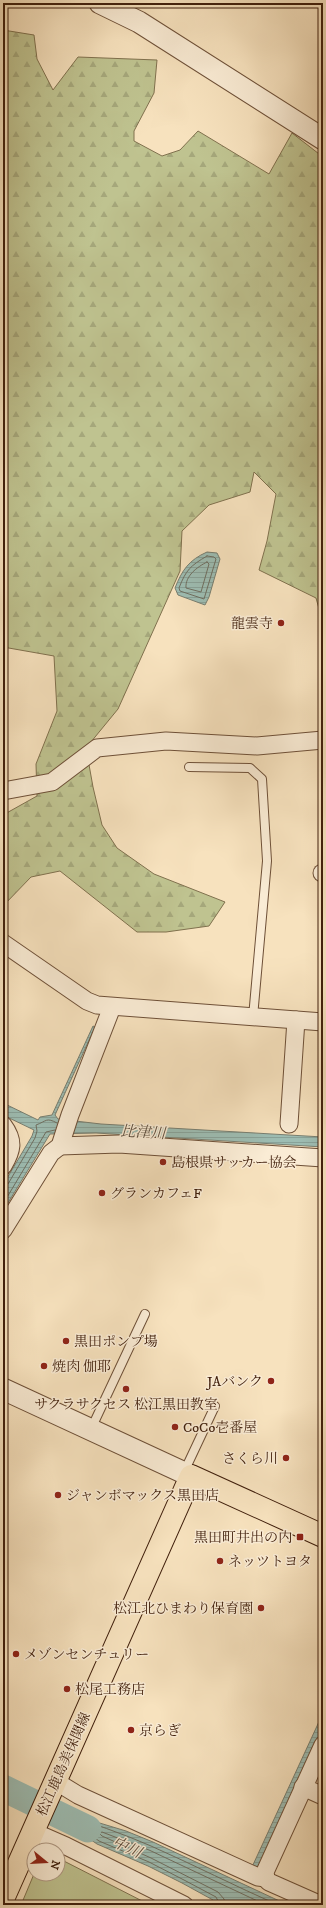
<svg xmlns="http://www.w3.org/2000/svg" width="326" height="1908" viewBox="0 0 326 1908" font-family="'IM FELL DW Pica','Noto Serif JP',serif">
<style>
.forest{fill:url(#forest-firs);stroke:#80714e}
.garden{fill:#bfc390;stroke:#80714e}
.water{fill:url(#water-rules);stroke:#787e70}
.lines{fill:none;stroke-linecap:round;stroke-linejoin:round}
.shore{stroke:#6e6e60;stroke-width:1}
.river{stroke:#9dbdb3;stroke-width:27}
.service-casing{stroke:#6e5038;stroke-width:10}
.minor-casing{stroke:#6e5038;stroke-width:19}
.tertiary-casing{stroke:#6e5038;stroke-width:23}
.primary-casing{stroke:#401f0c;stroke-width:24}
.service{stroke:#faecd5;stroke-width:8}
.minor{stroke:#faecd5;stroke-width:17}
.tertiary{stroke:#faecd5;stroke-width:21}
.primary{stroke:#f7e2be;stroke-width:22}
.poi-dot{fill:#8f2418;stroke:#faecd5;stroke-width:1.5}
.labels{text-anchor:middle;stroke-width:3;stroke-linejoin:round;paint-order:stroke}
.poi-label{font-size:14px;fill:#401f0c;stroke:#faecd5;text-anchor:start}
.street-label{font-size:14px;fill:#401f0c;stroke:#faecd5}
.water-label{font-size:15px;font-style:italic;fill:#5c4e3e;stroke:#faecd5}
</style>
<defs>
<pattern id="forest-firs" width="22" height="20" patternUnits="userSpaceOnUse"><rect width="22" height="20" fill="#bfc390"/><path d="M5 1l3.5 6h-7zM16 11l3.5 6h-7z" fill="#a5a77b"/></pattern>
<pattern id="water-rules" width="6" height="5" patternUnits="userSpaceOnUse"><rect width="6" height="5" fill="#9dbdb3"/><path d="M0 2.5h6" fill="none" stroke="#88a299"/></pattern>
</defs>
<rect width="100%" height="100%" fill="#f7e2be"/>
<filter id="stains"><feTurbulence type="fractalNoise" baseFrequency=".005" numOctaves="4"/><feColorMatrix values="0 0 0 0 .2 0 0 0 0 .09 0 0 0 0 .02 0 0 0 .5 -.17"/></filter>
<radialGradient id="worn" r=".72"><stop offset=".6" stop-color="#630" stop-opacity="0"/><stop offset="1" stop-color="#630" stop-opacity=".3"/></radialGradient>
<!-- forest -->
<path class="forest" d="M3 30 34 35 37 59 53 90 78 57 157 60 154 93 134 131V141L162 156 180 150 198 131 269 174 292 133 323 157V623L316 598 259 570 267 541 276 494 254 472 250 492 209 505 182 531 180 571 118 709 86 748 93 787 102 825 117 848 154 874 225 902 209 926 166 932H137L60 871 31 877 3 906V815L37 796 36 764 57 711 54 656 3 647Z"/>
<!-- garden -->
<path class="garden" d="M58 1858 150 1905H21L34 1874H58Z"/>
<!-- water -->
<g class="water">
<path d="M207 552 217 553 220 559 209 597 205 605 178 595 175 588C182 570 189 560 207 552Z"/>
<path d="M93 1026 95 1027 55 1115 58 1119 101 1124 323 1137V1147L96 1133 50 1134 3 1211V1185L32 1136 34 1130 3 1115V1103L38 1120 40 1117 52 1115Z"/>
<path d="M323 1713V1728L256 1877 252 1867Z"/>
<path d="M3 1778 32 1791 25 1807 3 1797Z"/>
<path d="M59 1805 93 1821 126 1831 153 1842 288 1905H217L213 1900 182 1883 148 1866 97 1844 81 1833 52 1820Z"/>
</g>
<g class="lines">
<!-- shore -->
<g class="shore">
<path d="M207 556 214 557 216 559 204 599 180 591 179 588C186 570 190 566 207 556Z"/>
<path d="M207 562 209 564 201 592 186 588C185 576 197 567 207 562Z"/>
<path d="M3 1186 8 1184 35 1138 37 1131 36 1125C47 1121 46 1117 57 1123"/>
<path d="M3 1204 46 1132 55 1130"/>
<path d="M3 1782 26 1794 22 1801 3 1794"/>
<path d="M220 1905 216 1897 184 1880 149 1862 99 1841 83 1829 59 1818 60 1812 62 1811C91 1824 122 1833 151 1846 194 1865 235 1886 278 1905"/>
<path d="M225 1905 224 1899 218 1892 151 1858 102 1836 99 1833 102 1832 149 1850 266 1905"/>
</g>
<!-- river -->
<path class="river" d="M3 1788 88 1829"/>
<!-- service casing -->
<g class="service-casing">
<g id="service">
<path d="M189 767 250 768 262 779 267 861 253 1017"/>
<path d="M91 1429 145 1314"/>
<path d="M184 1472 215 1406"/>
</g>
</g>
<!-- minor casing -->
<g class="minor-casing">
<g id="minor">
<path d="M3 791 52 782 97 748 166 741 257 746 323 740"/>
<path d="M322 873H323"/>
<path d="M3 943 87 1001 97 1005 323 1022"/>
<path d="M289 1124 296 1020"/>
<path d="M3 1125C15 1141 12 1151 3 1166"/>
<path d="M60 1146 119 1144 323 1158"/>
<path d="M3 1230 51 1153 60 1146 70 1115 112 1007"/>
<path d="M55 1781 78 1795 258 1877 266 1878"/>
<path d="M303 1787 323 1796"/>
<path d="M34 1832 66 1846 184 1905"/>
<path d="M321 1905 269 1882 266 1879 265 1872 323 1745"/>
</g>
</g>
<!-- tertiary casing -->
<g class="tertiary-casing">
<g id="tertiary">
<path d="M100 3 139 22 323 139"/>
<path d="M3 1389 191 1476"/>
</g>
</g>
<!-- primary casing -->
<g class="primary-casing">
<path id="primary" d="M3 1899 191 1476 323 1536"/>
</g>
<!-- service -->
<use href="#service" class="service"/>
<!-- minor -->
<use href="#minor" class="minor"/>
<!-- tertiary -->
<use href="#tertiary" class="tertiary"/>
<!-- primary -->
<use href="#primary" class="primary"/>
</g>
<!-- markers -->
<g class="poi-dot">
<circle cx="281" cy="623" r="4"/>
<circle cx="163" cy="1162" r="4"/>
<circle cx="102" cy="1193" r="4"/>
<circle cx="66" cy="1341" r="4"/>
<circle cx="44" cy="1366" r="4"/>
<circle cx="271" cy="1381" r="4"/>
<circle cx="126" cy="1389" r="4"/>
<circle cx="175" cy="1427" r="4"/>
<circle cx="286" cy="1458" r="4"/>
<circle cx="58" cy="1495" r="4"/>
<rect x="296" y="1533" width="8" height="8" rx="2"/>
<circle cx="220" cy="1561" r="4"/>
<circle cx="261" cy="1608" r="4"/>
<circle cx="16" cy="1654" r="4"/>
<circle cx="67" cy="1689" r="4"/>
<circle cx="131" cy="1730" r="4"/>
</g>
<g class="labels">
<!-- poi labels -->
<g class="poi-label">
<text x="273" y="628" text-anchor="end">龍雲寺</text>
<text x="171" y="1167">島根県サッカー協会</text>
<text x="110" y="1198">グランカフェF</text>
<text x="74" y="1346">黒田ポンプ場</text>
<text x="52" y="1371">焼肉 伽耶</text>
<text x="263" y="1386" text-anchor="end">JAバンク</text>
<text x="126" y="1409" text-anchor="middle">サクラサクセス 松江黒田教室</text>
<text x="183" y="1432">CoCo壱番屋</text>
<text x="278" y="1463" text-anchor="end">さくら川</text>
<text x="66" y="1500">ジャンボマックス黒田店</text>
<text x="292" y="1542" text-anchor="end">黒田町井出の内</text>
<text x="228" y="1566">ネッツトヨタ</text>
<text x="253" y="1613" text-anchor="end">松江北ひまわり保育園</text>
<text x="24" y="1659">メゾンセンチュリー</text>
<text x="75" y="1694">松尾工務店</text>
<text x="139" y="1735">京らぎ</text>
</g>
<!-- street labels -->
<g class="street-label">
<text transform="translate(63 1764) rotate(-66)" y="5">松江鹿島美保関線</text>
</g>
<!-- water labels -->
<g class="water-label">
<text transform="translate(143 1132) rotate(3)" y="5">比津川</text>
<text transform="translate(127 1847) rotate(25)" y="5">中川</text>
</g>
</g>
<!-- margin -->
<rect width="326" height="1908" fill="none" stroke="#f7e2be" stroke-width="16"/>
<rect x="4" y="4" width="318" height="1900" fill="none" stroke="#401f0c" stroke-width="2"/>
<rect x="8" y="8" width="310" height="1892" fill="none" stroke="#401f0c"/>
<!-- north arrow -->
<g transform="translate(46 1862) rotate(108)"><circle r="19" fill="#faecd5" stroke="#b09a85"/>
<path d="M0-3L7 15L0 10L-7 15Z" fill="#8f2418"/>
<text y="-6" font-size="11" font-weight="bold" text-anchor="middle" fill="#401f0c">N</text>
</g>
<rect width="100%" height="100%" filter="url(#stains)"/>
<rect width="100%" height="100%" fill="url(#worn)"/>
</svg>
